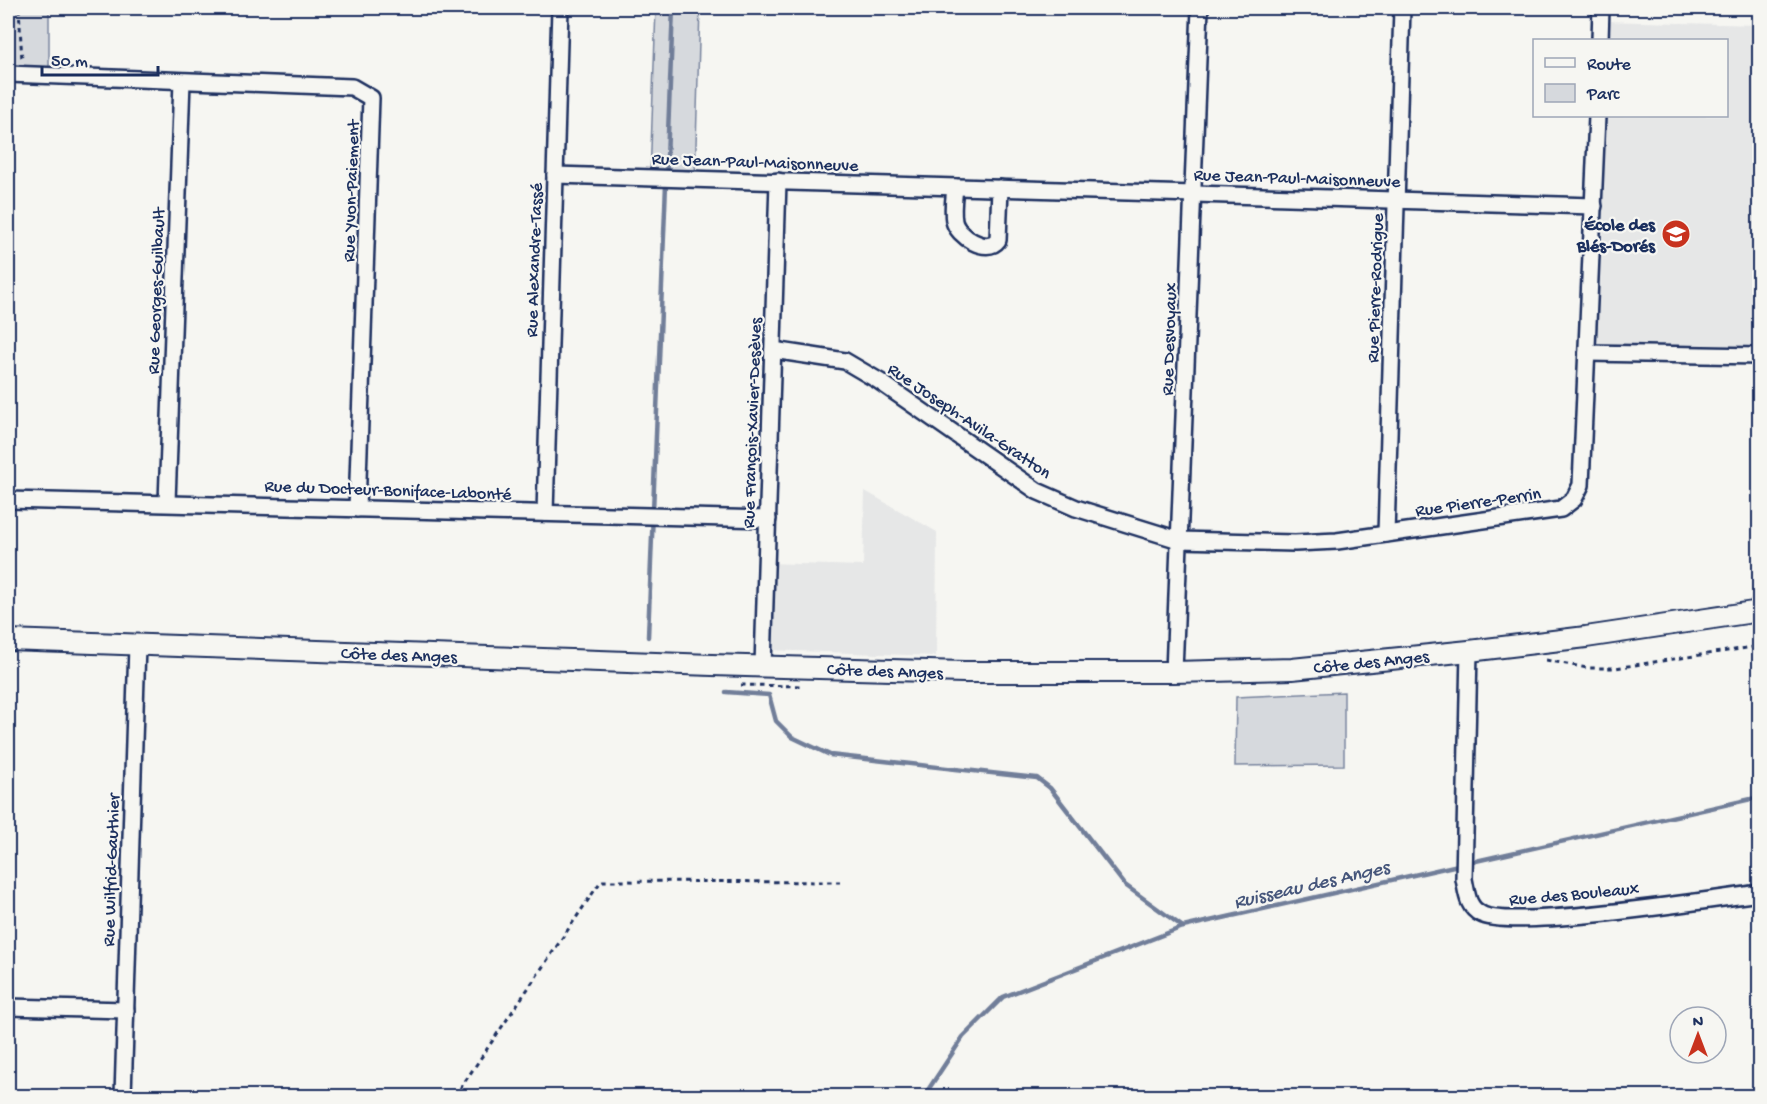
<svg xmlns="http://www.w3.org/2000/svg" width="1767" height="1104" viewBox="0 0 1767 1104" font-family="'Gochi Hand',sans-serif">
<style>
.built{fill:#e6e7e7}
.green{fill:#d6d9dd;stroke:#78849e;stroke-width:1.5}
.lines{fill:none;stroke-linecap:round;stroke-linejoin:round}
.stream{stroke:#717e99;stroke-width:4.5}
.street-casing{stroke:#1b2f5e;stroke-width:20}
.secondary-casing{stroke:#1b2f5e;stroke-width:24}
.path{stroke:#1b2f5e;stroke-width:3;stroke-dasharray:4.5 4.5;stroke-linecap:butt}
.street{stroke:#f6f6f2;stroke-width:15}
.secondary{stroke:#f6f6f2;stroke-width:20}
.labels{text-anchor:middle;stroke-width:4.5;stroke-linejoin:round;paint-order:stroke}
.street-label{font-size:18px;fill:#1b2f5e;stroke:#f6f6f2}
.poi-label{font-size:18px;font-weight:bold;fill:#1b2f5e;stroke:#f6f6f2;text-anchor:end}
.water-label{font-size:20px;font-style:italic;fill:#46567b;stroke:#f6f6f2}
</style>
<rect width="100%" height="100%" fill="#f6f6f2"/>
<filter id="ink" filterUnits="userSpaceOnUse"><feTurbulence type="fractalNoise" baseFrequency=".0167" numOctaves="2"/><feDisplacementMap in="SourceGraphic" scale="12" xChannelSelector="R" yChannelSelector="G"/><feConvolveMatrix kernelMatrix="1 2 1 2 8 2 1 2 1" color-interpolation-filters="sRGB"/></filter>
<g filter="url(#ink)">
<!-- built -->
<g class="built">
<path d="M1601 21 1759 25V356L1587 353 1597 116H1726V40H1600Z"/>
<path d="M865 491 937 532 936 656 767 650 766 563 863 566Z"/>
</g>
<!-- green -->
<g class="green">
<path d="M8 8H49V81L8 74Z"/>
<path d="M656 8H700L695 179 650 178Z"/>
<path d="M1344 692V765L1235 766 1236 697Z"/>
</g>
<g class="lines">
<!-- stream -->
<g class="stream">
<path d="M648 637 673 8"/>
<path d="M726 692 769 695 776 721 792 737 830 755 1037 778 1050 788 1125 885 1183 927"/>
<path d="M924 1096 963 1037 1003 997 1183 927 1760 797"/>
</g>
<!-- street casing -->
<g class="street-casing">
<g id="street">
<path d="M1600 40 1601 8"/>
<path d="M8 74 352 87 371 98 357 509"/>
<path d="M555 175 1594 206"/>
<path d="M955 187C954 197 952 210 954 221 957 236 987 255 998 240L1000 188"/>
<path d="M773 350 845 361 879 381 1037 491 1076 508 1179 540 1295 543 1337 541 1561 509 1574 499 1581 485 1597 116"/>
<path d="M1587 353 1760 356"/>
<path d="M8 500 768 519"/>
<path d="M167 502 182 81"/>
<path d="M545 513 560 8"/>
<path d="M1386 534 1402 8"/>
<path d="M1469 651 1464 879C1467 893 1467 907 1481 914 1512 931 1714 899 1760 893"/>
<path d="M763 666 778 181"/>
<path d="M1174 672 1200 8"/>
<path d="M8 1007 126 1010"/>
<path d="M123 1096 137 645"/>
</g>
</g>
<!-- secondary casing -->
<g class="secondary-casing">
<path id="secondary" d="M8 640 712 665 964 672H1174L1292 669 1469 651 1586 637 1760 611"/>
</g>
<!-- path -->
<g class="path">
<path d="M19 8 22 61"/>
<path d="M1546 660 1587 668H1615L1760 646"/>
<path d="M741 685 803 686"/>
<path d="M455 1096 601 881 840 882"/>
</g>
<!-- street -->
<use href="#street" class="street"/>
<!-- secondary -->
<use href="#secondary" class="secondary"/>
</g>
</g>
<!-- icons -->
<defs>
<g id="school-disc" transform="scale(1.5)"><circle r="9.5" fill="#c8321e" stroke="#f6f6f2"/><path d="M0-5L7-2L0 1L-7-2ZM-4 1L0 2.5L4 1V4Q0 6-4 4Z" fill="#fff"/></g>
</defs>
<g fill-rule="evenodd">
<use href="#school-disc" x="1676" y="234"/>
</g>
<g class="labels">
<!-- street labels -->
<g class="street-label">
<text transform="translate(755 161) rotate(2)" y="6">Rue Jean-Paul-Maisonneuve</text>
<text transform="translate(1297 177) rotate(2)" y="6">Rue Jean-Paul-Maisonneuve</text>
<text transform="translate(350 191) rotate(-88)" y="6">Rue Yvon-Paiement</text>
<text transform="translate(533 260) rotate(-88)" y="6">Rue Alexandre-Tassé</text>
<text transform="translate(1374 288) rotate(-88)" y="6">Rue Pierre-Rodrigue</text>
<text transform="translate(155 291) rotate(-88)" y="6">Rue Georges-Guilbault</text>
<text transform="translate(1168 339) rotate(-88)" y="6">Rue Desvoyaux</text>
<text transform="translate(970 420) rotate(34)" y="6">Rue Joseph-Avila-Gratton</text>
<text transform="translate(751 423) rotate(-88)" y="6">Rue François-Xavier-Desèves</text>
<text transform="translate(388 489) rotate(2)" y="6">Rue du Docteur-Boniface-Labonté</text>
<text transform="translate(1478 501) rotate(-8)" y="6">Rue Pierre-Perrin</text>
<text transform="translate(399 654) rotate(2)" y="6">Côte des Anges</text>
<text transform="translate(1371 661) rotate(-6)" y="6">Côte des Anges</text>
<text transform="translate(885 670) rotate(2)" y="6">Côte des Anges</text>
<text transform="translate(110 870) rotate(-88)" y="6">Rue Wilfrid-Gauthier</text>
<text transform="translate(1574 893) rotate(-5)" y="6">Rue des Bouleaux</text>
</g>
<!-- poi labels -->
<g class="poi-label">
<text x="1655" y="230">École des<tspan x="1655" dy="21">Blés-Dorés</tspan></text>
</g>
<!-- water labels -->
<g class="water-label">
<text transform="translate(1311 883) rotate(-13)" y="7">Ruisseau des Anges</text>
</g>
</g>
<!-- margin -->
<rect width="1767" height="1104" fill="none" stroke="#f6f6f2" stroke-width="30"/>
<rect x="15" y="15" width="1737" height="1074" fill="none" stroke="#1b2f5e" stroke-width="2" filter="url(#ink)"/>
<!-- legend -->
<rect x="1533" y="39" width="195" height="78" fill="#f6f6f2" stroke="#9ea6b7" stroke-width="1.5"/>
<rect x="1545" y="58" width="30" height="9" fill="#f6f6f2" stroke="#9ea6b7" stroke-width="1.5"/>
<text x="1587" y="69" font-size="18" fill="#1b2f5e">Route</text>
<rect x="1545" y="84" width="30" height="18" fill="#d6d9dd" stroke="#9ea6b7" stroke-width="1.5"/>
<text x="1587" y="99" font-size="18" fill="#1b2f5e">Parc</text>
<!-- north arrow -->
<g transform="translate(1698 1035)"><circle r="28" fill="#f6f6f2" stroke="#9ea6b7" stroke-width="1.5"/>
<path d="M0-4.5L10 22L0 15L-10 22Z" fill="#c8321e"/>
<text y="-9" font-size="16" font-weight="bold" text-anchor="middle" fill="#1b2f5e">N</text>
</g>
<!-- scale -->
<path d="M42 66v9h116v-9" fill="none" stroke="#1b2f5e" stroke-width="3"/>
<text x="51" y="66" font-size="18" fill="#1b2f5e" stroke="#f6f6f2" stroke-width="4.5" paint-order="stroke">50 m</text>
</svg>
